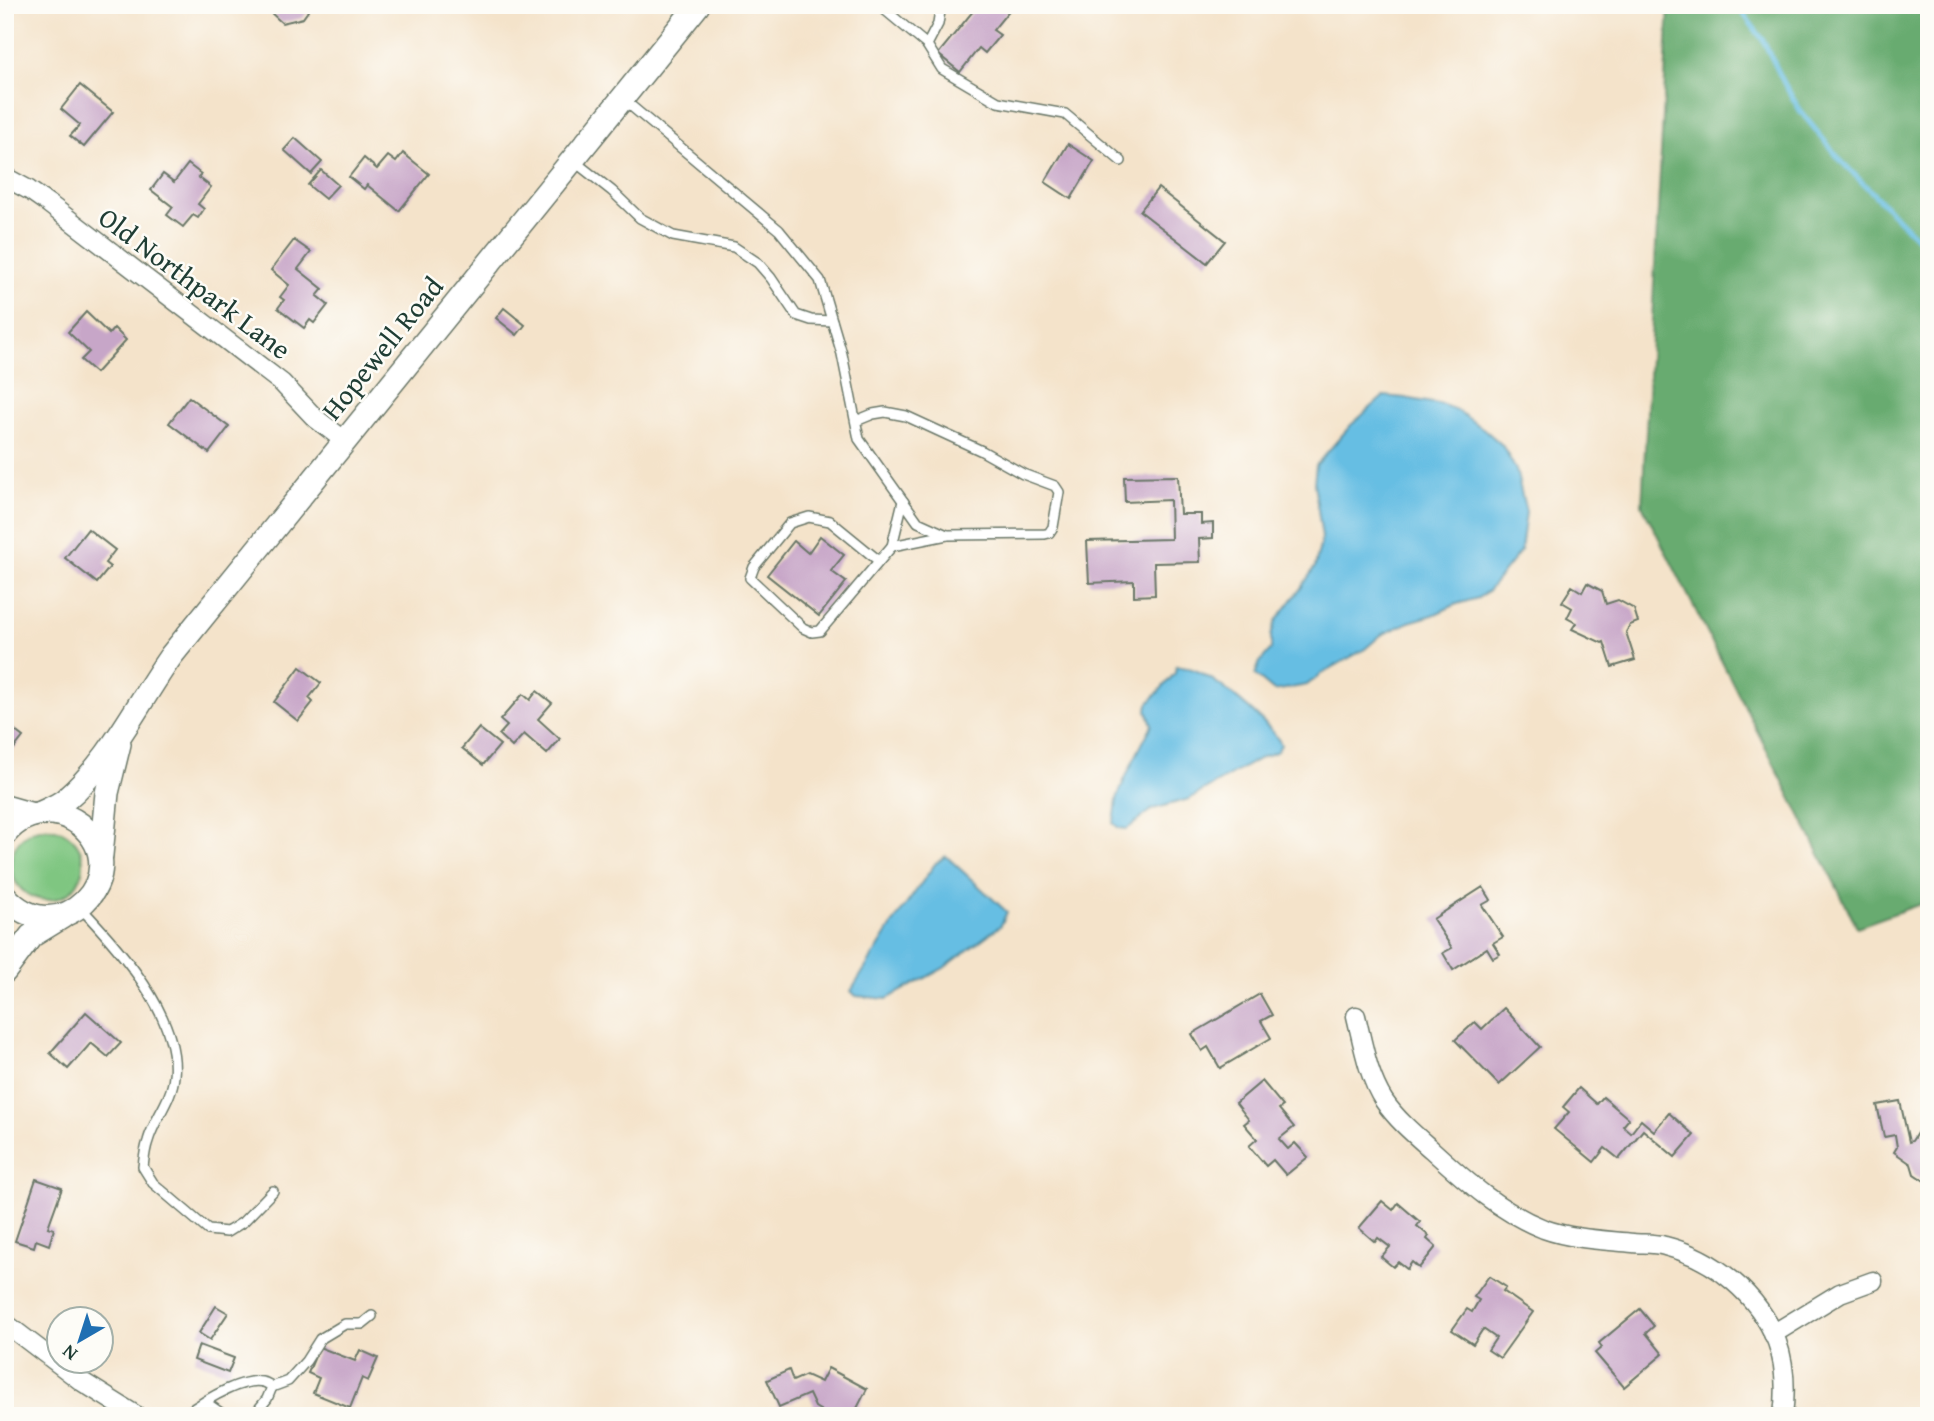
<svg xmlns="http://www.w3.org/2000/svg" width="1934" height="1421" viewBox="0 0 1934 1421" font-family="'Gentium Book Plus',serif">
<style>
.green{fill:#7fc681;stroke:#4f825a;stroke-width:2}
.forest{fill:#67ab6f;stroke:#437452;stroke-width:2}
.water{fill:#66bee3;stroke:#427e8c;stroke-width:2}
.lines{fill:none;stroke-linecap:round;stroke-linejoin:round}
.stream{stroke:#66bee3;stroke-width:5}
.building{fill:#c7a6c8}
.service-casing{stroke:#6a7768;stroke-width:12}
.minor-casing{stroke:#6a7768;stroke-width:21}
.tertiary-casing{stroke:#6a7768;stroke-width:26}
.service{stroke:#fff;stroke-width:9}
.minor{stroke:#fff;stroke-width:18}
.tertiary{stroke:#fff;stroke-width:23}
.labels{text-anchor:middle;stroke-width:5;stroke-linejoin:round;paint-order:stroke}
.street-label{font-size:28px;fill:#1f3d34;stroke:#fdfcf7}
</style>
<rect width="100%" height="100%" fill="#fdfcf7"/>
<filter id="ink" filterUnits="userSpaceOnUse"><feTurbulence type="fractalNoise" baseFrequency=".0143" numOctaves="2"/><feDisplacementMap in="SourceGraphic" scale="14" xChannelSelector="R" yChannelSelector="G"/><feConvolveMatrix kernelMatrix="1 2 1 2 8 2 1 2 1" color-interpolation-filters="sRGB"/></filter>
<filter id="wash" filterUnits="userSpaceOnUse"><feTurbulence type="fractalNoise" baseFrequency=".00686" numOctaves="4" result="noise"/><feDisplacementMap in="SourceGraphic" scale="28" xChannelSelector="R" yChannelSelector="G"/><feGaussianBlur stdDeviation="1.57" result="paint"/><feColorMatrix in="noise" values="0 0 0 0 0 0 0 0 0 0 0 0 0 0 0 0 0 1.4 0 .05"/><feComposite in="paint" operator="in"/></filter>
<g filter="url(#wash)">
<rect width="100%" height="100%" fill="#f4e3ca"/>
<!-- green -->
<circle class="green" cx="47" cy="864" r="36"/>
<!-- forest -->
<path class="forest" d="M1669 5H1929V901L1857 927 1642 505Z"/>
<!-- water -->
<g class="water">
<path d="M1384 396 1405 398 1443 405 1456 410 1484 429 1502 445 1516 470 1526 512 1521 550 1489 590 1478 598 1457 604 1433 615 1409 622 1381 635 1365 649 1321 674 1307 685 1274 691 1255 675 1260 662 1271 649V636L1276 621 1301 588 1315 567 1322 537 1314 483 1316 465 1351 425Z"/>
<path d="M1176 666C1181 668 1187 667 1192 669 1212 675 1274 726 1281 745L1276 752 1262 757 1189 799 1153 809 1127 829 1119 828 1113 823C1117 813 1115 805 1118 796 1127 771 1140 748 1152 725L1147 710 1148 704 1175 673Z"/>
<path d="M946 856 1007 912 1001 925 944 968 887 999 856 996 851 991 894 922 935 864Z"/>
</g>
<g class="lines">
<!-- stream -->
<path class="stream" d="M1737 5 1763 40 1785 85 1801 112 1842 162 1925 246 1929 254"/>
</g>
<g id="blocks">
<!-- building -->
<g class="building">
<path d="M268 5H303L308 11 303 18 282 23 269 11Z"/>
<path d="M978 5H1008L1011 8 993 30 1000 35 985 53 979 48 960 72 938 54Z"/>
<path d="M80 85 113 112 84 147 70 136 80 125 61 109Z"/>
<path d="M295 138 322 162 311 174 284 150Z"/>
<path d="M1068 144 1094 161 1071 199 1045 182Z"/>
<path d="M403 153 429 174 399 211 367 185 364 189 349 177 364 158 377 169 388 156 396 162Z"/>
<path d="M188 164 201 174 198 177 211 187 198 204 204 209 198 218 193 215 183 227 167 215 173 207 151 190 163 174 174 182Z"/>
<path d="M321 170 338 185 325 199 308 185Z"/>
<path d="M1158 188 1225 241 1207 263 1140 211Z"/>
<path d="M294 240 311 252 298 269 323 289 317 296 328 305 314 323 310 320 304 328 278 308 284 300 280 297 289 285 271 270Z"/>
<path d="M504 308 525 325 517 335 496 318Z"/>
<path d="M86 312 109 334 114 328 126 340 96 373 81 360 89 352 68 332Z"/>
<path d="M189 397 229 427 209 453 169 423Z"/>
<path d="M1178 476 1180 514H1201V524L1213 523V538L1199 539 1200 562 1154 563 1155 595 1134 596V581L1089 583 1087 541 1171 539 1170 500 1125 502 1124 477Z"/>
<path d="M88 529 115 550 105 563 110 567 97 583 65 558Z"/>
<path d="M820 536 844 555 831 571 846 582 819 616 767 575 794 541 808 553Z"/>
<path d="M1587 583 1602 591 1606 604 1618 600 1634 609 1638 622 1630 625 1626 632 1635 660 1612 667 1604 642 1602 643 1572 629 1576 623 1567 618 1572 608 1562 602 1572 586 1582 592Z"/>
<path d="M300 667 321 683 309 698 313 702 298 721 274 702Z"/>
<path d="M537 691 552 703 538 719 560 739 547 754 524 734 512 747 499 735 507 726 500 720 523 694 530 700Z"/>
<path d="M6 724 23 737 5 760V726Z"/>
<path d="M479 728 500 745 483 765 462 748Z"/>
<path d="M1483 887 1491 900 1482 905 1503 937 1493 943 1500 954 1493 958 1487 948 1453 970 1443 953 1452 948 1433 919Z"/>
<path d="M1260 994 1272 1015 1261 1021 1271 1038 1220 1068 1208 1047 1202 1051 1192 1034Z"/>
<path d="M1504 1008 1540 1047 1499 1085 1455 1040 1475 1022 1482 1029Z"/>
<path d="M86 1012 121 1043 108 1057 91 1043 68 1069 50 1053Z"/>
<path d="M1262 1081 1283 1106 1279 1109 1294 1127 1279 1139 1288 1149 1295 1143 1308 1157 1286 1175 1273 1160 1266 1166 1249 1146 1257 1139 1244 1124 1249 1120 1236 1103Z"/>
<path d="M1579 1088 1597 1104 1603 1097 1629 1119 1623 1126 1631 1133 1641 1120 1654 1131 1669 1113 1694 1135 1675 1157 1643 1130 1619 1159 1605 1148 1594 1162 1554 1129 1569 1112 1563 1107Z"/>
<path d="M1900 1101 1909 1142 1912 1141 1919 1130 1929 1137V1184L1914 1174 1911 1164 1894 1152 1897 1147 1895 1135 1884 1137 1877 1105Z"/>
<path d="M36 1179 62 1188 48 1227 54 1229 49 1245 36 1240 34 1247 15 1241Z"/>
<path d="M1382 1201 1393 1210 1398 1203 1420 1222 1417 1226 1429 1236 1427 1239 1436 1247 1419 1268 1412 1262 1407 1269 1398 1262 1393 1267 1381 1257 1390 1247 1378 1238 1375 1242 1359 1228Z"/>
<path d="M1489 1276 1506 1287 1503 1291 1533 1312 1500 1358 1488 1350 1496 1338 1483 1329 1473 1344 1452 1330 1467 1309 1472 1312 1479 1300 1474 1297Z"/>
<path d="M216 1306 228 1313 210 1340 199 1333Z"/>
<path d="M1640 1309 1654 1326 1646 1333 1663 1354 1624 1387 1595 1353 1602 1347 1599 1343Z"/>
<path d="M199 1345 234 1358 228 1373 194 1360Z"/>
<path d="M319 1347 355 1361 360 1350 378 1358 368 1381 362 1378 350 1408 313 1393 319 1378 308 1373Z"/>
<path d="M828 1368 867 1389 853 1416H830L815 1407 809 1394 779 1407 767 1380 789 1370 793 1381 806 1375 821 1382Z"/>
</g>
</g>
</g>
<g filter="url(#ink)">
<use href="#blocks" fill-opacity="0" stroke="#6a7768" stroke-width="2"/>
<g class="lines">
<!-- service casing -->
<g class="service-casing">
<g id="service">
<path d="M879 5 927 45 942 69 998 102 1065 114 1121 161"/>
<path d="M927 45 938 24 941 5"/>
<path d="M624 100 779 230 820 280 842 354 859 439 918 522 947 535 1045 534 1049 533 1053 527 1059 492 1055 486 1023 474 982 451 906 416 885 412 873 414 856 421"/>
<path d="M574 161 612 191 640 218 673 236 734 247 758 263 771 278 796 315 811 320 832 321"/>
<path d="M892 546 947 535"/>
<path d="M879 561 830 521 809 517 790 523 754 567 750 578 803 628 812 632 820 631 892 546 903 501"/>
<path d="M80 907C119 948 180 1016 174 1076 172 1100 154 1119 148 1141 145 1149 144 1158 143 1167L153 1183 208 1230 227 1232 243 1222 273 1191"/>
<path d="M272 1387 288 1381 306 1361 320 1339 345 1324H362L372 1316"/>
<path d="M205 1402 225 1416"/>
<path d="M183 1416C201 1403 253 1368 272 1387L267 1399 253 1416"/>
</g>
</g>
<!-- minor casing -->
<g class="minor-casing">
<g id="minor">
<path d="M5 177 29 190 49 204 282 383 315 418 345 441"/>
<path d="M1356 1016C1363 1045 1368 1076 1384 1101 1397 1120 1415 1135 1432 1150 1467 1182 1500 1212 1544 1229 1572 1239 1603 1240 1633 1243 1643 1244 1655 1243 1665 1246 1714 1258 1759 1295 1777 1342 1786 1366 1786 1391 1783 1416"/>
<path d="M5 1323 81 1381 137 1416"/>
<path d="M1773 1334 1840 1293 1873 1281"/>
</g>
</g>
<!-- tertiary casing -->
<g class="tertiary-casing">
<g id="tertiary">
<path d="M5 807 33 815"/>
<path d="M41 813C49 809 59 805 65 800 111 761 137 704 171 656L698 5"/>
<path d="M5 834C17 819 33 812 52 813 63 814 73 819 81 825 138 873 59 957 5 896"/>
<path d="M101 855 107 793 119 744"/>
<path d="M5 971 31 936 62 917"/>
</g>
</g>
<!-- service -->
<use href="#service" class="service"/>
<!-- minor -->
<use href="#minor" class="minor"/>
<!-- tertiary -->
<use href="#tertiary" class="tertiary"/>
</g>
</g>
<g class="labels">
<!-- street labels -->
<g class="street-label">
<text transform="translate(195 283) rotate(37)" y="10">Old Northpark Lane</text>
<text transform="translate(382 348) rotate(-51)" y="10">Hopewell Road</text>
</g>
</g>
<!-- margin -->
<rect width="1934" height="1421" fill="none" stroke="#fdfcf7" stroke-width="28"/>
<!-- north arrow -->
<g transform="translate(80 1340) rotate(219)"><circle r="33" fill="#fdfcf7" stroke="#a4b0a9" stroke-width="2"/>
<path d="M0-5L12 26L0 18L-12 26Z" fill="#1f6fb2"/>
<text y="-10" font-size="19" font-weight="bold" text-anchor="middle" fill="#1f3d34">N</text>
</g>
</svg>
